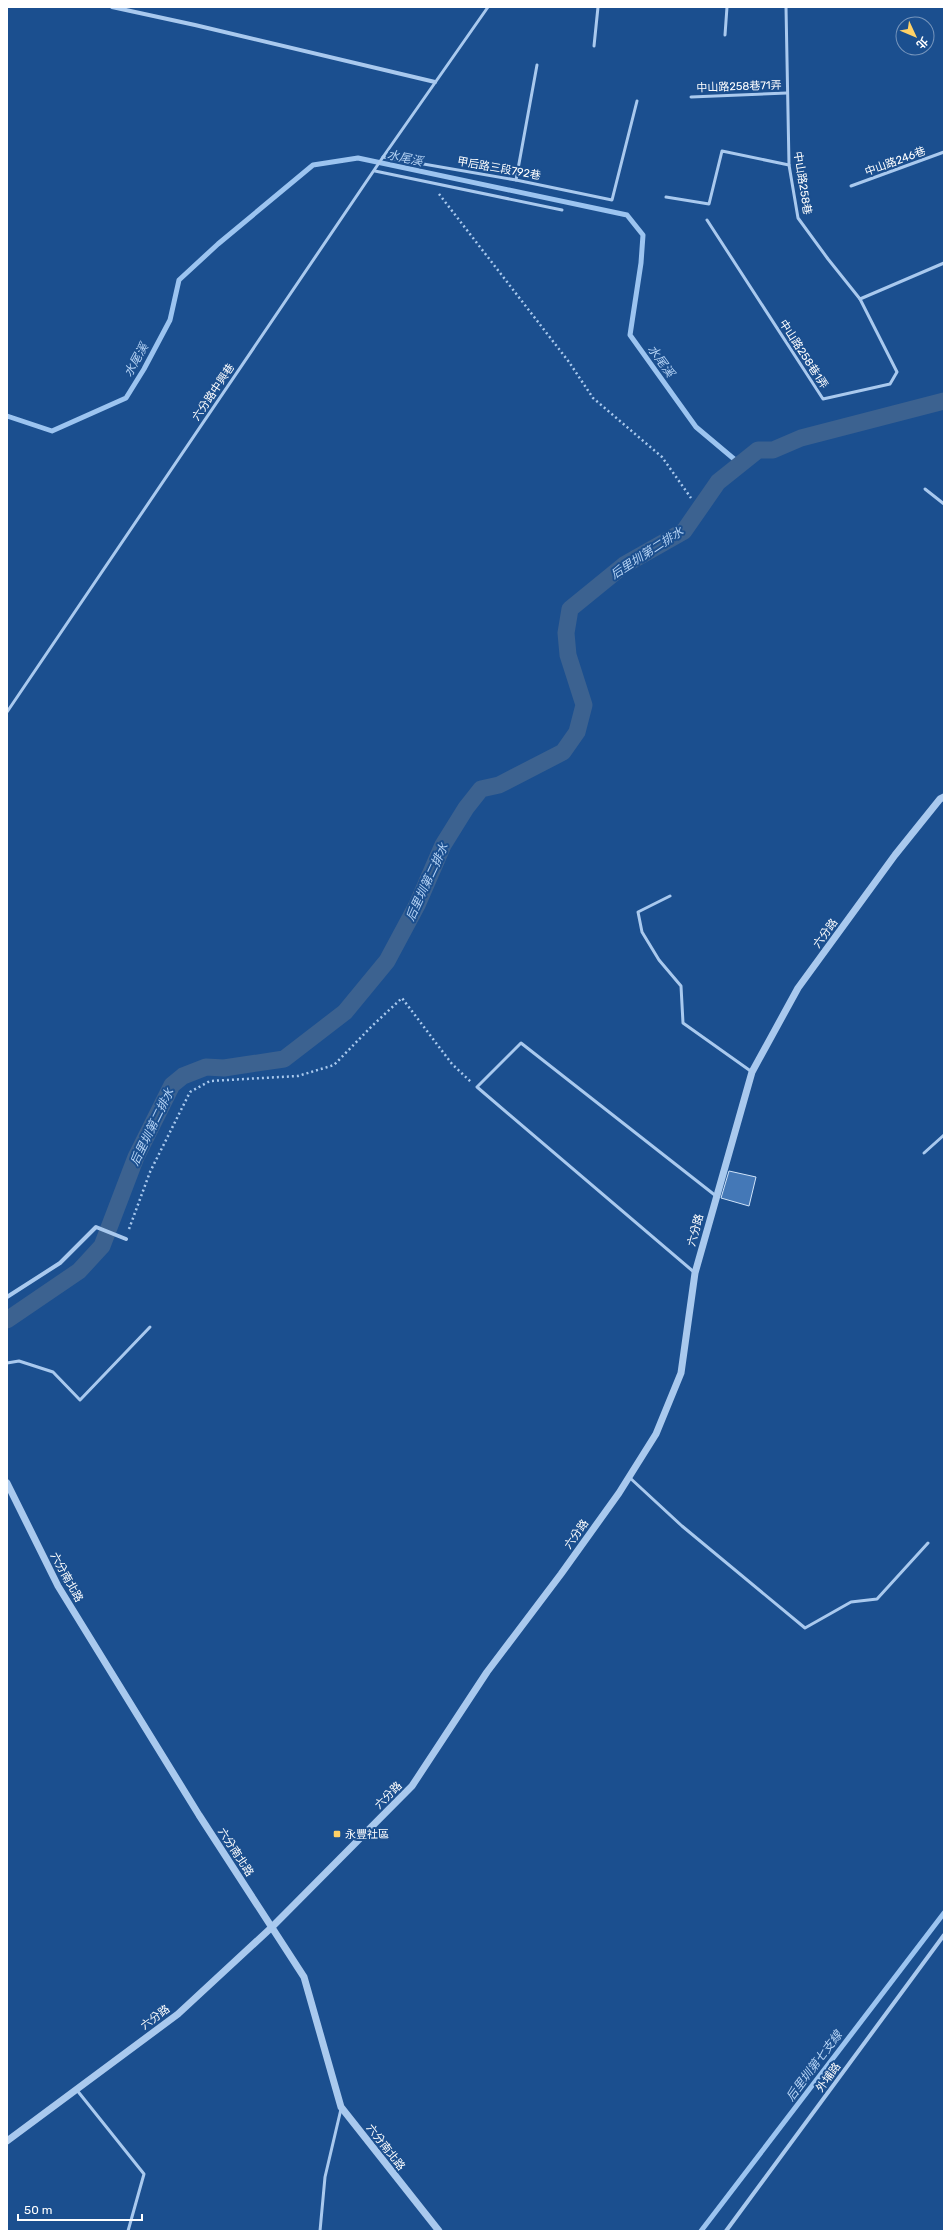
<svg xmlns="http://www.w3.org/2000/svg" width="951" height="2238" viewBox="0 0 951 2238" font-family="Rubik,'Noto Sans TC',sans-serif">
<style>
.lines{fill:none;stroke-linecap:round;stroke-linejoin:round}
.stream{stroke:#9cc4f0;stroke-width:5}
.canal{stroke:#3c6290;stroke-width:17}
.building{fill:#4478b7;stroke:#cfe3fa}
.path{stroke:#a9c9ee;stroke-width:2.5;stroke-dasharray:2 3;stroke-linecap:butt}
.service{stroke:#a9c9ee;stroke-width:3}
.minor{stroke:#a9c9ee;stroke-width:4}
.tertiary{stroke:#a9c9ee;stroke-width:7}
.poi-dot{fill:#ffd166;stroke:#1b4f8f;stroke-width:1.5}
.labels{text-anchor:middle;stroke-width:4;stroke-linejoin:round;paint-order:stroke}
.street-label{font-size:11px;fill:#fff;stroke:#1b4f8f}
.poi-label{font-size:11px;fill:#fff;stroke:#1b4f8f;text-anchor:start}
.water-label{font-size:12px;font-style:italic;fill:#b5d3f5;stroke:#1b4f8f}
</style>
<rect width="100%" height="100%" fill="#1b4f8f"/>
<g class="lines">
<!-- stream -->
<g class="stream">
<path d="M7 416 52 431 126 398 144 369 170 320 179 280 218 244 313 165 358 158 627 215 643 235 641 263 630 335 696 427 740 464"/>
<path d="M701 2231 944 1913"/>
</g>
<!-- canal -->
<path class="canal" d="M7 1320 79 1271 102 1246 136 1157 172 1085 183 1076 206 1067 224 1068 284 1059 345 1012 387 961 417 905 443 845 466 808 481 789 499 785 563 752 577 732 584 705 568 655 566 633 570 609 624 565 684 531 718 482 758 450H773L801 438 944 401"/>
</g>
<!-- building -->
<path class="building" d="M729 1171 756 1177 749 1206 721 1198Z"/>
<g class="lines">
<!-- path -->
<g class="path">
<path d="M439 194 569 362 593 398 662 457 691 498"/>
<path d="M129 1229 150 1172 190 1092 210 1081 298 1076 334 1065 372 1026 402 998 452 1064 471 1082"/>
</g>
<!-- service -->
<g class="service">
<path d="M786 7 789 165 798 218 828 259 860 299 944 263"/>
<path d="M725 35 727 7"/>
<path d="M594 46 598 7"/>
<path d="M691 97 787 93"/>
<path d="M383 157 516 180 612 200 637 101"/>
<path d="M375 171 562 210"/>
<path d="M516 180 537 65"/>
<path d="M851 186 944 152"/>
<path d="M666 197 709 204 722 151 789 165"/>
<path d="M707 220 823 399 890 384 897 372 860 299"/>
<path d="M925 489 944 504"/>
<path d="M7 712 383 157 488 7"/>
<path d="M670 896 638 912 642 932 659 960 681 986 683 1023 752 1072"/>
<path d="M924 1153 944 1135"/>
<path d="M695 1273 477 1087 521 1043 716 1196"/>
<path d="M7 1363 19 1361 53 1372 80 1400 150 1327"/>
<path d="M629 1477 682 1526 805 1628 851 1602 877 1599 928 1543"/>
<path d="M76 2089 144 2174 128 2231"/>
<path d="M320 2231 325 2177 341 2109"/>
</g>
<!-- minor -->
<g class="minor">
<path d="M112 7 195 25 435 82"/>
<path d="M7 1297 60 1263 96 1227 126 1239"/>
<path d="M726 2231 944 1935"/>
</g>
<!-- tertiary -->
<g class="tertiary">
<path d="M7 1483 58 1586 199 1815 304 1977 341 2107 439 2231"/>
<path d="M7 2141 178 2014 272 1927 412 1786 487 1672 561 1574 619 1493 656 1434 681 1373 695 1273 752 1072 798 988 895 855 940 799 944 797"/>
</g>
</g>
<!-- markers -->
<rect class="poi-dot" x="333" y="1830" width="8" height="8" rx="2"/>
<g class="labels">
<!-- street labels -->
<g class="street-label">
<text transform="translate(739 86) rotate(-2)" y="4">中山路258巷71弄</text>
<text transform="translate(895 161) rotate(-20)" y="4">中山路246巷</text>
<text transform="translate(499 168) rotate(10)" y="4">甲后路三段792巷</text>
<text transform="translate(803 183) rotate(81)" y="4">中山路258巷</text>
<text transform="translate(804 354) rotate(57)" y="4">中山路258巷1弄</text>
<text transform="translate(213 392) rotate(-56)" y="4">六分路中興巷</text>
<text transform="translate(825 933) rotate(-54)" y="4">六分路</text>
<text transform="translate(695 1230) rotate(-75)" y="4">六分路</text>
<text transform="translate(576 1534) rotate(-55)" y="4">六分路</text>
<text transform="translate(67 1577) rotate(61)" y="4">六分南北路</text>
<text transform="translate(388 1795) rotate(-45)" y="4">六分路</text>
<text transform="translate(236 1852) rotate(57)" y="4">六分南北路</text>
<text transform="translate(155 2017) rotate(-37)" y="4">六分路</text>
<text transform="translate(828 2077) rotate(-54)" y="4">外埔路</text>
<text transform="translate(386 2147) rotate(52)" y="4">六分南北路</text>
</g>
<!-- poi labels -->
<g class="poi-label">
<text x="345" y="1838">永豐社區</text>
</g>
<!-- water labels -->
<g class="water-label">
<text transform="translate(405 158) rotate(12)" y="4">水尾溪</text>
<text transform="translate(136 360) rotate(-61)" y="4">水尾溪</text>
<text transform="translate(661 361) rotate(54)" y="4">水尾溪</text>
<text transform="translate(647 553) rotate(-33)" y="4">后里圳第二排水</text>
<text transform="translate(427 882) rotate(-65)" y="4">后里圳第二排水</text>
<text transform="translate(152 1127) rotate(-64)" y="4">后里圳第二排水</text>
<text transform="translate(814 2066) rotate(-53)" y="4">后里圳第七支線</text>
</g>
</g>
<!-- border -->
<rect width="951" height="2238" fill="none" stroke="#ffffff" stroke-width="16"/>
<!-- north arrow -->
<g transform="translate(915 36) rotate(134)"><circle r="19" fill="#1b4f8f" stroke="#7695bc"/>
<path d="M0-3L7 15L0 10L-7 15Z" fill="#ffd166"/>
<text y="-6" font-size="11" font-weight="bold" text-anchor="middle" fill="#ffffff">北</text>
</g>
<!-- scale -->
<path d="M18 2214v6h124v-6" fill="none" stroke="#ffffff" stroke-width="2"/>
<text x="24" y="2214" font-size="12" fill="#ffffff" stroke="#1b4f8f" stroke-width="3" paint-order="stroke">50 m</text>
</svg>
